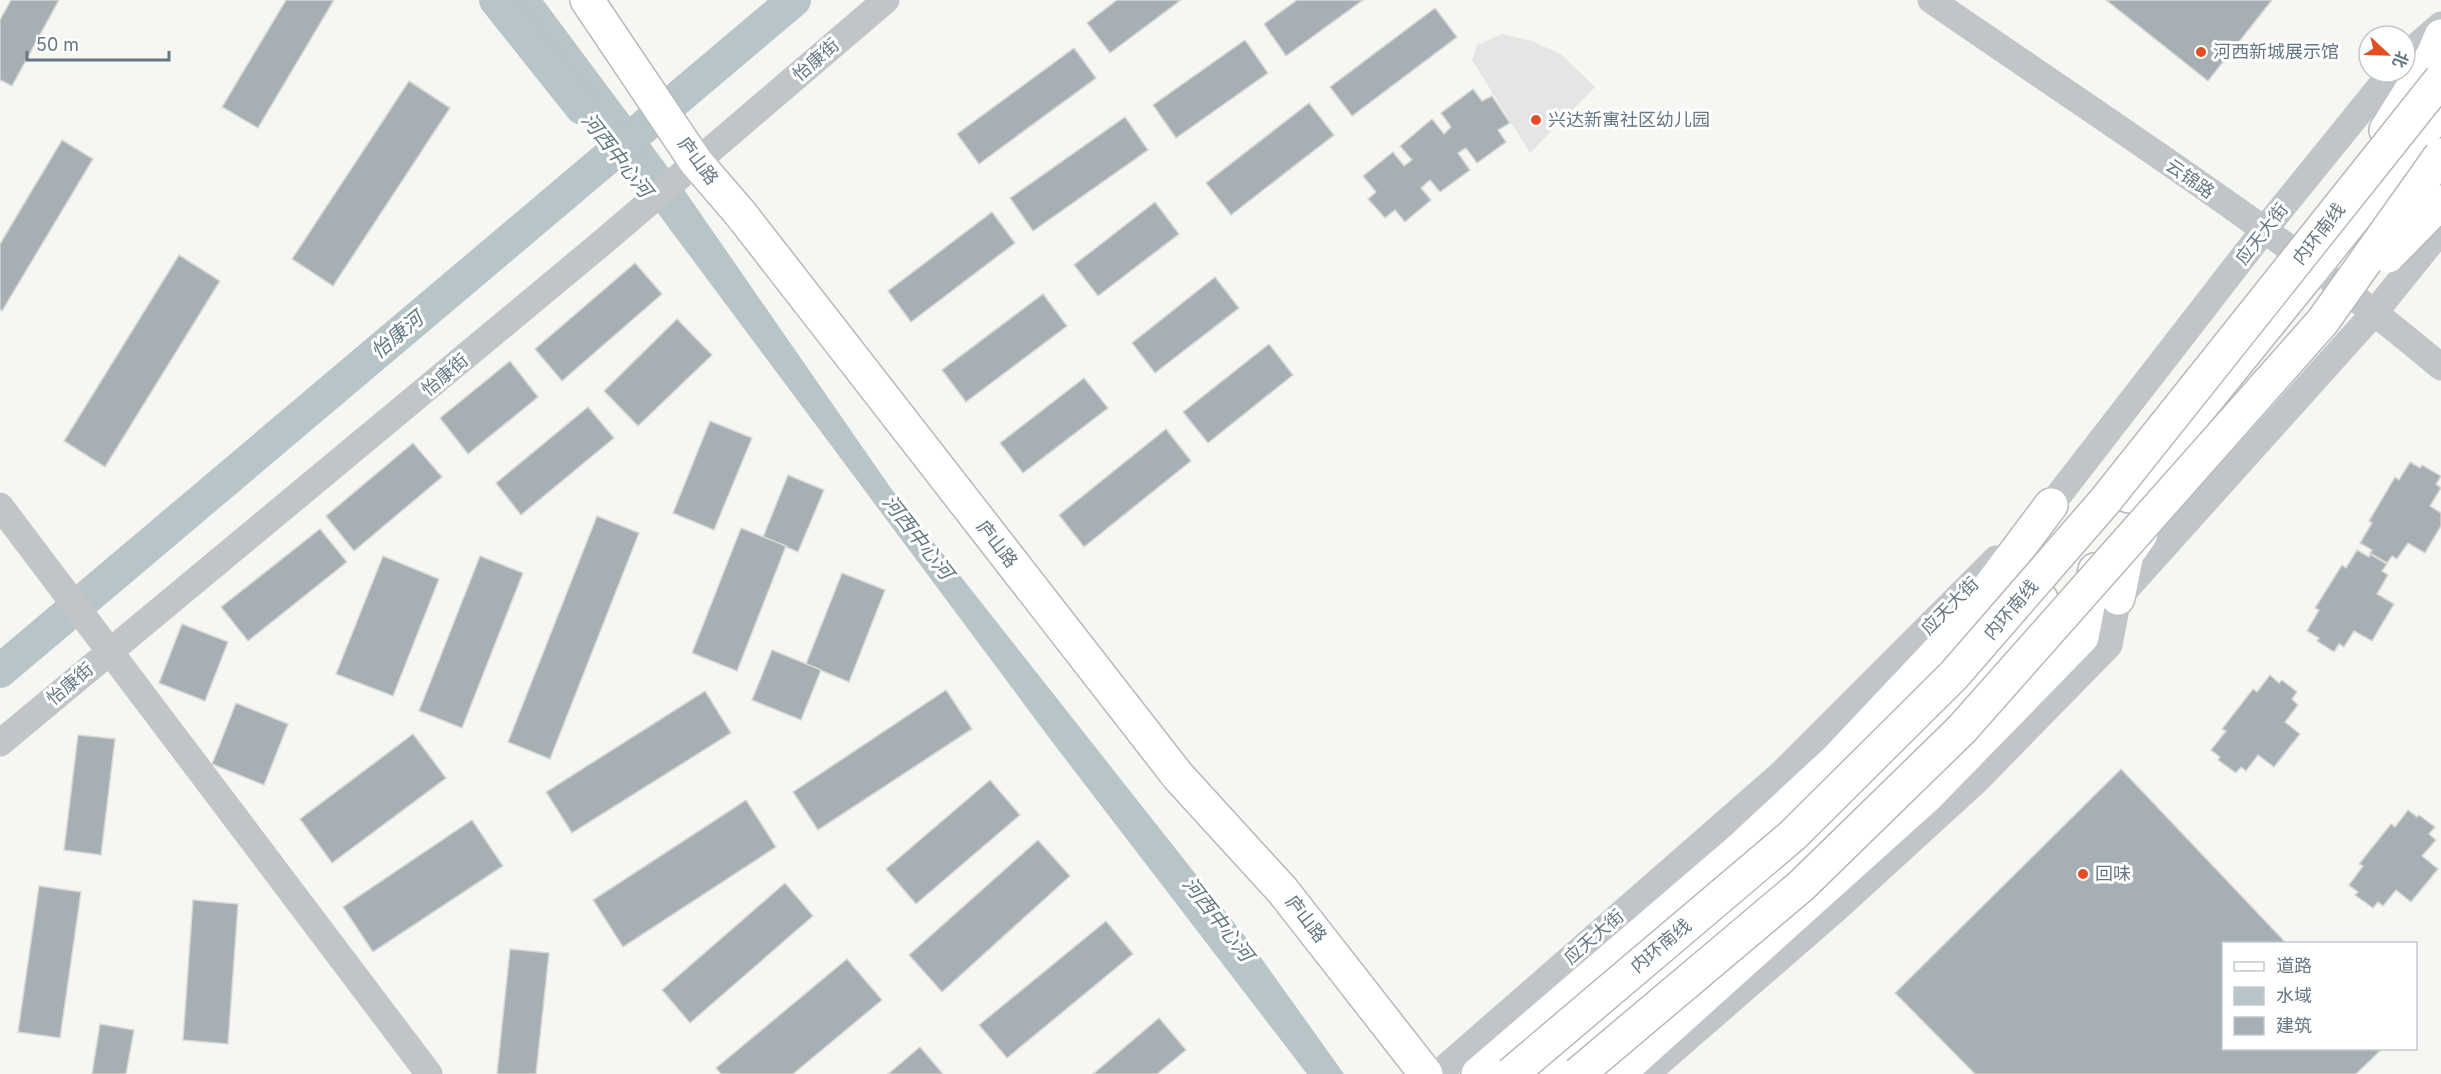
<svg xmlns="http://www.w3.org/2000/svg" width="2441" height="1074" viewBox="0 0 2441 1074" font-family="Inter,'Noto Sans SC',sans-serif">
<style>
.built{fill:#e4e5e4}
.water{fill:#b7c4c8}
.lines{fill:none;stroke-linecap:round;stroke-linejoin:round}
.river{stroke:#b7c4c8;stroke-width:34}
.building{fill:#a6afb4;stroke:#d8d8d5;stroke-width:1.5}
.major-casing{stroke:#b4b9bc;stroke-width:36}
.highway-casing{stroke:#b6b9bc;stroke-width:36}
.minor{stroke:#c1c5c8;stroke-width:27}
.major{stroke:#fff;stroke-width:33}
.highway{stroke:#fff;stroke-width:33}
.highway-bridge-casing{stroke:#b6b9bc;stroke-width:36;stroke-linecap:butt}
.highway-bridge{stroke:#fff;stroke-width:33}
.poi-dot{fill:#e34e26;stroke:#fff;stroke-width:2}
.labels{text-anchor:middle;stroke-width:6;stroke-linejoin:round;paint-order:stroke}
.poi-label{font-size:18px;fill:#657784;stroke:#fff;text-anchor:start}
.street-label{font-size:18px;fill:#657784;stroke:#fff}
.water-label{font-size:20px;font-style:italic;fill:#617880;stroke:#fff}
</style>
<rect width="100%" height="100%" fill="#f6f6f3"/>
<!-- built -->
<path class="built" d="M1502 34 1532 41 1562 55 1595 87 1530 153 1472 60 1477 45Z"/>
<!-- water -->
<path class="water" d="M499 0H543L678 181 890 487 1254 948 1344 1074H1307L1053 743Z"/>
<g class="lines">
<!-- river -->
<g class="river">
<path d="M496 0 582 108"/>
<path d="M0 671 794 0"/>
</g>
</g>
<!-- building -->
<g class="building">
<path d="M11 0H59L12 86 0 80V20Z"/>
<path d="M286 0H334L258 128 222 107Z"/>
<path d="M1117 0H1181L1110 53 1087 23Z"/>
<path d="M1297 0H1363L1286 56 1264 24Z"/>
<path d="M2106 0H2272L2208 81Z"/>
<path d="M1435 8 1457 37 1352 116 1330 87Z"/>
<path d="M1245 40 1268 73 1176 138 1153 105Z"/>
<path d="M1074 48 1096 78 979 164 957 134Z"/>
<path d="M409 81 450 108 333 286 292 259Z"/>
<path d="M1473 89 1482 101 1492 96 1510 123 1498 130 1506 142 1477 163 1466 148 1458 153 1470 170 1440 192 1430 180 1421 188 1431 200 1405 222 1395 210 1385 218 1368 199 1376 192 1363 176 1393 152 1404 166 1412 160 1400 146 1432 119 1444 134 1451 127 1441 113Z"/>
<path d="M1309 103 1334 135 1231 215 1206 183Z"/>
<path d="M1125 117 1148 150 1033 231 1010 198Z"/>
<path d="M62 140 93 159 2 311 0 309V244Z"/>
<path d="M1155 202 1179 234 1098 296 1074 265Z"/>
<path d="M992 212 1015 243 911 322 888 291Z"/>
<path d="M179 255 220 281 105 467 64 441Z"/>
<path d="M635 263 662 294 562 381 535 349Z"/>
<path d="M1215 277 1239 308 1155 373 1132 343Z"/>
<path d="M1043 294 1067 326 966 402 942 370Z"/>
<path d="M677 319 712 355 638 426 604 391Z"/>
<path d="M1269 344 1293 375 1208 443 1183 412Z"/>
<path d="M510 361 538 397 468 454 440 418Z"/>
<path d="M1084 378 1108 408 1023 473 1000 443Z"/>
<path d="M588 407 614 438 521 515 496 483Z"/>
<path d="M710 421 752 438 714 530 673 513Z"/>
<path d="M1166 429 1191 461 1084 547 1059 515Z"/>
<path d="M413 443 442 477 354 551 326 516Z"/>
<path d="M2410 462 2420 468 2422 465 2441 476 2436 484 2441 488 2430 506 2441 513V526L2425 553 2408 543 2397 559 2392 556 2387 563 2370 553 2372 550 2360 543 2372 523 2369 521 2395 477 2399 480Z"/>
<path d="M788 475 824 490 798 552 763 537Z"/>
<path d="M597 516 639 533 550 759 508 742Z"/>
<path d="M741 528 786 546 737 671 692 653Z"/>
<path d="M320 529 347 562 248 641 221 607Z"/>
<path d="M2357 550 2369 557 2370 554 2387 564 2382 571 2388 575 2377 594 2394 604 2372 641 2354 631 2344 647 2339 644 2334 652 2317 641 2319 638 2307 631 2319 610 2315 608 2342 565 2346 568Z"/>
<path d="M383 556 439 579 393 696 336 674Z"/>
<path d="M480 556 523 573 462 728 419 711Z"/>
<path d="M842 573 885 590 849 682 806 664Z"/>
<path d="M182 624 228 642 205 701 159 683Z"/>
<path d="M772 650 821 670 801 720 752 700Z"/>
<path d="M2270 675 2279 683 2282 680 2297 692 2292 699 2298 705 2285 722 2300 734 2274 767 2258 755 2246 771 2241 767 2236 773 2218 760 2220 757 2211 750 2226 731 2222 729 2253 689 2257 692Z"/>
<path d="M946 690 972 729 818 830 793 792Z"/>
<path d="M705 691 731 733 572 833 546 792Z"/>
<path d="M236 703 288 724 264 785 212 764Z"/>
<path d="M413 734 446 778 332 863 300 819Z"/>
<path d="M78 735 115 739 101 855 64 850Z"/>
<path d="M2121 769 2287 944H2224V1048H2383L2356 1074H1975L1895 993Z"/>
<path d="M990 780 1020 815 916 904 886 869Z"/>
<path d="M746 800 776 847 623 947 593 900Z"/>
<path d="M2408 810 2417 817 2419 815 2435 827 2429 834 2436 840 2422 856 2438 869 2411 902 2396 890 2383 906 2378 902 2373 908 2355 895 2358 892 2349 885 2363 866 2359 864 2391 824 2395 827Z"/>
<path d="M472 820 503 866 373 952 343 907Z"/>
<path d="M1038 840 1070 876 942 992 909 955Z"/>
<path d="M785 883 813 916 690 1023 662 990Z"/>
<path d="M39 886 81 892 60 1038 18 1032Z"/>
<path d="M193 900 238 904 228 1044 183 1040Z"/>
<path d="M1106 921 1133 954 1007 1058 979 1025Z"/>
<path d="M510 949 549 953 536 1074H497Z"/>
<path d="M847 959 882 1000 793 1074H721L716 1068Z"/>
<path d="M1159 1018 1186 1050 1157 1074H1093Z"/>
<path d="M100 1024 134 1030 126 1074H92Z"/>
<path d="M920 1047 943 1074H888Z"/>
</g>
<g class="lines">
<!-- major casing -->
<g class="major-casing">
<g id="major">
<path d="M587 0 696 162 740 213 1178 776 1283 891 1426 1074"/>
<path d="M2129 496 2441 110"/>
<path d="M2118 598 2127 554 2141 534"/>
<path d="M1540 1074 1807 846 1962 692 2041 599"/>
</g>
</g>
<!-- highway casing -->
<g class="highway-casing">
<g id="highway">
<path d="M2386 130 2433 55 2441 36"/>
<path d="M1478 1074 1739 850 1836 760 1952 637 2051 505"/>
<path d="M1618 1074 1927 796 2082 637 2095 570"/>
</g>
</g>
<!-- minor -->
<g class="minor">
<path d="M1931 0C2103 119 2281 232 2441 367"/>
<path d="M2405 56 2441 25"/>
<path d="M0 506 429 1074"/>
<path d="M2036 519 2051 505 2264 230 2392 72"/>
<path d="M0 743 603 242 886 0"/>
<path d="M1438 1074 1780 775 1996 559"/>
<path d="M1646 1074 1837 908 1976 781 2109 645 2118 598 2375 312 2441 230"/>
</g>
<!-- major -->
<use href="#major" class="major"/>
<!-- highway -->
<use href="#highway" class="highway"/>
<!-- highway-bridge casing -->
<g class="highway-bridge-casing">
<g id="highway-bridge">
<path d="M2388 256 2441 202"/>
<path d="M1511 1074 1793 835 1954 675 2105 501 2441 79"/>
<path d="M1578 1074 1801 886 1962 729 2323 321 2441 155"/>
</g>
</g>
<!-- highway-bridge -->
<use href="#highway-bridge" class="highway-bridge"/>
</g>
<!-- markers -->
<g class="poi-dot">
<circle cx="2201" cy="52" r="6"/>
<circle cx="1536" cy="120" r="6"/>
<circle cx="2083" cy="874" r="6"/>
</g>
<g class="labels">
<!-- poi labels -->
<g class="poi-label">
<text x="2213" y="58">河西新城展示馆</text>
<text x="1548" y="126">兴达新寓社区幼儿园</text>
<text x="2095" y="880">回味</text>
</g>
<!-- street labels -->
<g class="street-label">
<text transform="translate(816 60) rotate(-41)" y="6">怡康街</text>
<text transform="translate(698 161) rotate(53)" y="6">庐山路</text>
<text transform="translate(2190 179) rotate(35)" y="6">云锦路</text>
<text transform="translate(2262 234) rotate(-52)" y="6">应天大街</text>
<text transform="translate(2319 234) rotate(-52)" y="6">内环南线</text>
<text transform="translate(445 375) rotate(-40)" y="6">怡康街</text>
<text transform="translate(997 544) rotate(52)" y="6">庐山路</text>
<text transform="translate(1950 606) rotate(-45)" y="6">应天大街</text>
<text transform="translate(2011 610) rotate(-49)" y="6">内环南线</text>
<text transform="translate(70 684) rotate(-40)" y="6">怡康街</text>
<text transform="translate(1306 919) rotate(52)" y="6">庐山路</text>
<text transform="translate(1594 937) rotate(-41)" y="6">应天大街</text>
<text transform="translate(1661 946) rotate(-40)" y="6">内环南线</text>
</g>
<!-- water labels -->
<g class="water-label">
<text transform="translate(617 155) rotate(52)" y="7">河西中心河</text>
<text transform="translate(397 335) rotate(-40)" y="7">怡康河</text>
<text transform="translate(918 537) rotate(52)" y="7">河西中心河</text>
<text transform="translate(1218 919) rotate(52)" y="7">河西中心河</text>
</g>
</g>
<!-- legend -->
<rect x="2222" y="942" width="195" height="108" fill="#ffffff" stroke="#c1c9ce" stroke-width="1.5"/>
<rect x="2234" y="962" width="30" height="9" fill="#ffffff" stroke="#c1c9ce" stroke-width="1.5"/>
<text x="2276" y="972" font-size="18" fill="#657784">道路</text>
<rect x="2234" y="987" width="30" height="18" fill="#b7c4c8" stroke="#c1c9ce" stroke-width="1.5"/>
<text x="2276" y="1002" font-size="18" fill="#657784">水域</text>
<rect x="2234" y="1017" width="30" height="18" fill="#a6afb4" stroke="#c1c9ce" stroke-width="1.5"/>
<text x="2276" y="1032" font-size="18" fill="#657784">建筑</text>
<!-- north arrow -->
<g transform="translate(2387 54) rotate(112)"><circle r="28" fill="#ffffff" stroke="#c1c9ce" stroke-width="1.5"/>
<path d="M0-4.5L10 22L0 15L-10 22Z" fill="#e34e26"/>
<text y="-9" font-size="16" font-weight="bold" text-anchor="middle" fill="#657784">北</text>
</g>
<!-- scale -->
<path d="M27 51v9h142v-9" fill="none" stroke="#657784" stroke-width="3"/>
<text x="36" y="51" font-size="18" fill="#657784" stroke="#ffffff" stroke-width="4.5" paint-order="stroke">50 m</text>
</svg>
